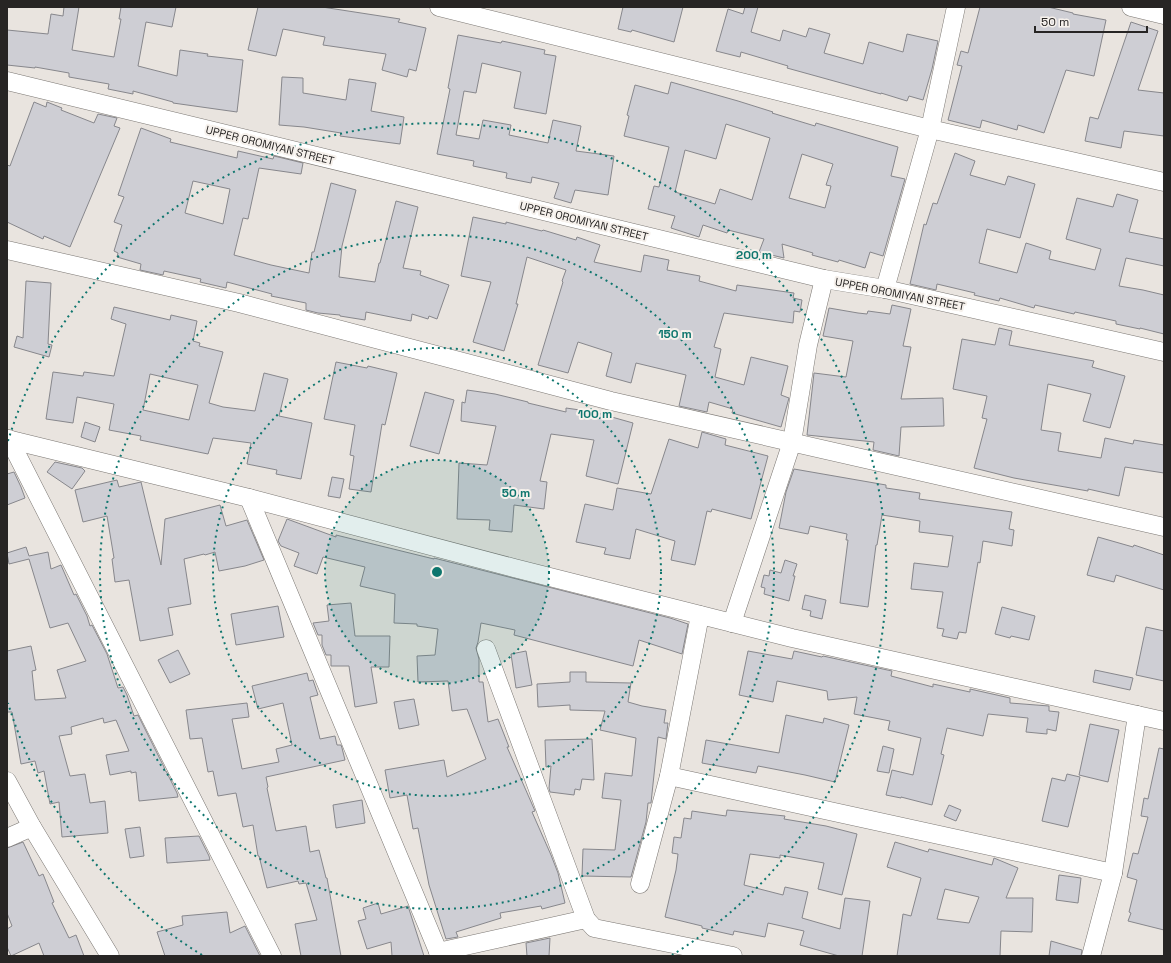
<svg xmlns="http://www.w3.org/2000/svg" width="1171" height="963" viewBox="0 0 1171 963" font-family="'Space Grotesk',sans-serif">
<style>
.building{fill:#ceced4;stroke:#87878c;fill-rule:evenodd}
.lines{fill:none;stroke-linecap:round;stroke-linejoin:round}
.minor-casing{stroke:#7c7874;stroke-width:19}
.minor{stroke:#fff;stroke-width:18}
.ring{fill:none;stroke:#0f766e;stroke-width:2;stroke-dasharray:2 4}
.labels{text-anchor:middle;stroke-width:4;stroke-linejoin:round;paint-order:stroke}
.street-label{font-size:11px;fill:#272524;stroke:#f6f1ec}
.centre{fill:#0f766e;stroke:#f6f1ec;stroke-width:2}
.ring-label{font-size:12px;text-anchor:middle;font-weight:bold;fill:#0f766e;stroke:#f6f1ec;stroke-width:4;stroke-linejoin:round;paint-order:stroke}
</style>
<rect width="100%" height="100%" fill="#e9e4df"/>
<!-- building -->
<g class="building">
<path d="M64 7H79L72 50 114 57 121 19H119L121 7H176L172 27 146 22 138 66 177 76 180 50 208 54 207 56 243 60 237 112 173 103V102L133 91V94L108 89 109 84 69 77V73L35 67V68L7 65V30L48 34 51 14 63 16Z"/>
<path d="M258 7H322L400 19 398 22 426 28 416 71 409 69 407 77 382 70 386 54 323 45 325 37 283 29 276 56 248 50Z"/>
<path d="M623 7H683L674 42 632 30 631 32 618 29Z"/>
<path d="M745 7H758L751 32 780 41 783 30 806 37 809 28 830 34 824 53 863 64 869 42 903 52 907 34 938 41 932 69 923 100 909 96 907 101 881 93V94L787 68 788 66 741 52 740 57 716 51 728 9 743 14Z"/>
<path d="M980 7H1048L1073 13V14L1106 20 1094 76 1066 70 1044 133 1018 125 1017 130 982 120 980 128 948 120 962 66 957 65 961 51 968 53Z"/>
<path d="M1131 22 1158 31 1138 90 1164 93V136L1124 131 1121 148 1085 141 1090 117 1098 119Z"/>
<path d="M458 35 501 43 502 41 545 50 544 54 556 56 546 114 514 108 521 72 482 63 476 93 464 91 456 135 479 139 483 120 511 125 509 135 548 143 553 120 581 126 576 151 614 156 608 195 575 190 571 203 554 198 559 183 532 177 531 183 506 178 507 173 473 166 474 161 437 154 450 89 448 88Z"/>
<path d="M282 77 303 78V93L346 100 349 79 376 83 371 111 404 117 400 144 340 136 341 133 304 127 279 125Z"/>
<path d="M671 82 738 101 773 112 772 113 815 126 816 123 898 147 891 176 905 179 883 256 870 252 865 268 839 260 838 262 812 255 813 253 782 244 784 258 759 252 764 239 728 230 727 233 703 225 699 237 671 228 675 216 648 209 654 186 659 187 669 147 624 136 629 116 627 115 635 85 668 94ZM726 124 770 138 752 200 720 189 715 204 675 192 685 150 716 159ZM802 154 833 164 826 185 831 186 825 208 789 198Z"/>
<path d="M34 102 46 107 47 102 62 108 61 110 94 123 98 114 117 118 114 126 120 128 70 247 44 236 43 239 7 222V165L10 166Z"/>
<path d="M141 128 171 139 170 142 237 158 238 151 273 159 274 156 303 163 301 174 259 168 248 219 243 218 234 255 271 265 309 273 312 252H314L331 183 356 190 342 246 339 277 375 282 379 263H380L396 201 418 207 403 268 421 271 420 275 449 285 437 319 429 316 428 319 412 314 411 321 366 312 365 320 340 316V315L318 313 306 310V303L271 296 272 294 227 282 226 288 200 282 201 279 164 271 163 275 140 270 141 264 117 257 118 253 114 251 122 225 114 222 124 197 118 195ZM193 181 230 189 223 224 185 213Z"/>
<path d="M955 153 975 161 970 175 1005 185 1008 176 1035 184 1020 238 987 229 979 263 1017 273 1026 243 1051 251 1049 259 1095 270 1101 249 1066 239 1077 198 1113 207 1117 194 1138 200 1129 232 1164 239V266L1126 258 1119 286 1143 290 1164 295V334L1140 328V329L1116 324V321L1075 312 1074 314 1035 305 1034 308 1000 298 999 301 974 295 975 293 937 284 936 290 910 284 924 224 926 225 933 203 937 204Z"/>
<path d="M473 217 506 224V222L542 231 543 230 576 240 577 237 600 245 594 262 641 272 644 255 669 260 667 270 700 276 699 281 736 291 737 285 794 293 793 298 802 300 800 312 794 311 793 323 724 313 714 347 721 349 715 377 744 385 751 357 788 366 781 395 789 398 781 427 732 413 733 409 709 402 707 412 679 406 686 375 636 363 631 383 606 376 612 353 578 342 568 373 538 365 563 282 562 281 566 270 527 257 516 304H518L504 351 473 342 491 282 461 276Z"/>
<path d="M26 281 51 283 48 344 52 345 49 357 14 347 17 336 23 338Z"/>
<path d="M892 305 911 309 903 346 911 347 901 399 943 398 944 426 901 427 899 456 873 450 874 442 807 435 814 373 846 377 853 341 823 336 829 308 858 313 867 314 868 311 890 314Z"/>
<path d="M114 307 170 320 171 315 197 321 193 341 200 343 199 346 223 352 209 403 223 407 255 411 264 373 288 379 279 416 312 423 301 479 276 474 277 470 247 464 251 443 213 438 208 454 140 440 141 436 109 430 114 404 77 397 73 423 46 419 53 372 83 376 84 372 114 376 126 324 111 319ZM150 374 198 385 189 420 143 410Z"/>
<path d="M999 328 1012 331 1009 345 1094 361 1092 367 1125 376 1110 428 1083 421 1091 394 1048 384 1041 430 1061 433 1058 451 1101 458 1105 438 1133 444 1134 440 1164 445V473L1125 467 1119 496 1088 489V491L1014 478 974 468 987 419 982 418 987 396 953 389 962 339 995 345Z"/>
<path d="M336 362 367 368 368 366 397 373 385 425 382 424 371 492 349 489 354 456 350 455 355 425 324 419Z"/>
<path d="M467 390 495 394 528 402V403L566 412V408L594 412 633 423 618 484 586 476 594 440 551 434 540 481 547 482 544 509 514 505 512 532 489 530 490 520 457 519 459 463 487 465 496 426 461 421 462 402 465 403Z"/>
<path d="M425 392 454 400 439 454 410 446Z"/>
<path d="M85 422 100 427 95 442 81 437Z"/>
<path d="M702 432 726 439 725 445 768 456 751 519 712 509 711 512 707 511 695 565 671 560 675 541 636 529 630 559 604 554 606 548 576 542 585 504 613 510 617 488 651 494 669 439 698 448Z"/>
<path d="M55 462 82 468 85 471 72 489 47 472Z"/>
<path d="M794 469 886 485V488L920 493 919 499 1012 512 1009 529 1014 530 1012 546 983 541 980 563 978 562 966 633 959 632 957 639 942 636 944 629 937 628 943 592 911 589 914 563 948 567 953 536 919 532 920 521 882 515 877 545H876L868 607 840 603 848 540H846L847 534 810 526 808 534 779 528 786 492Z"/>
<path d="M14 472 21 487 25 498 7 505V474Z"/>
<path d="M332 477 344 479 340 498 328 496Z"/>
<path d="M117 480 119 487 141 482 161 565 165 519 220 505 226 526 247 520 264 560 245 566 219 571 215 552 205 555 204 554 184 559 191 604 168 608 173 635 140 641 129 580 115 582 112 559 114 558 107 516 83 522 75 490Z"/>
<path d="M287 519 336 537V535L434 559V558L670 618 688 624 682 654 639 640 633 666 514 635 515 630 481 623 478 642 476 648 479 659V682H483L488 722 498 719 509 747H507L535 811 532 812 551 855 558 873 565 903 542 909 541 906 500 913 501 918 456 932 458 937 446 939 429 885 418 828 413 829 407 795 390 798 385 770 444 760 447 777 486 759 467 709 452 711 448 681 418 682 417 656 435 655 438 629 417 626V624L394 623 395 594 360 586 365 567 323 557 317 574 294 566 299 553 281 546 278 541Z"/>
<path d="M1098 537 1133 547 1134 545 1164 555V590L1116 575 1114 582 1087 575Z"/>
<path d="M26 547 29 556 48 552 51 569 61 565 74 595 76 594 87 616 90 626 92 625 107 654 118 688 123 687 127 695 134 716 138 715 164 767 165 771H166L177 793 178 797 139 801 136 772 131 773V771L110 775 106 755 129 751 116 720 104 723 103 718 71 727 72 734 59 736 70 776 85 774 90 803 105 801 108 833 62 837 59 802 50 804 44 771 38 773 35 761 21 764 12 712H7V651L31 646 36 670 32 671 35 700 66 698 57 670 86 661 68 623 50 628 29 559 9 564 7 553Z"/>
<path d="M785 560 797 564 793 576H795L789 601 764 594 765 588 761 587 764 575 769 576 770 570 781 573Z"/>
<path d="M805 595 826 600 822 619 810 616 811 611 802 609Z"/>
<path d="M351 603 355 636H390L389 667H371L377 703 355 707 349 666H331V655H326L322 645V635H318L313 623 329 621 327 605Z"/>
<path d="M278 606 284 637 236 645 231 614Z"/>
<path d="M1002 607 1035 616 1029 640 1011 636 1010 638 995 634Z"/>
<path d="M1146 627 1164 631V681L1136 675Z"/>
<path d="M178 650 190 674 170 683 158 660Z"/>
<path d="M526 651 532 685 516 688 511 654Z"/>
<path d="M748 651 792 659 794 651 822 657 823 656 892 671 891 676 933 687V684L970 692V689L1010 698V703L1049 706V711L1059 712 1056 731 1047 729V734L1026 732 1028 718 988 714 983 736 947 728 941 754 944 755 932 805 901 797V798L886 795 892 770 913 775 921 738 888 730 890 721 854 714 857 697 828 700 827 691 777 681 773 702 739 695Z"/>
<path d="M1095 670 1133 678 1130 690 1093 682Z"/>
<path d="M570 672H586V682L631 683 628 702 642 706 666 710 664 723H668L666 739 658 737 651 803H648L646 822 631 877 582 876 583 849 615 850 621 800 602 798 605 773 632 776 636 738 600 730 605 711 570 710V705L538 707 537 684 570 682Z"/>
<path d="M307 673 309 681 313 680 318 695 310 697 320 739 335 736 337 745H341L342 748 345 760 266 777 268 787 267 788 276 831 306 826 310 852 319 850 326 878H327L341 956H301L295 924 317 920 306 883 299 884 298 881 267 888 259 856H258L253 825 243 827 236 793 218 796 213 771 208 772 202 738 190 739 186 710 247 703 249 717 232 719 242 769 279 762 276 749 292 745 283 703 258 709 252 686Z"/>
<path d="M414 699 419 725 399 729 394 702Z"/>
<path d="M786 715 823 723 824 718 849 725 835 782 805 775 758 766 756 773 702 763 706 740 779 753Z"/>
<path d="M1090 724 1119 730 1108 782 1079 775Z"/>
<path d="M592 739 594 780 582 779 580 790 575 789 574 795 550 792 549 788 551 766 546 767 545 740Z"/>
<path d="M883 746 894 749 889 773 877 771Z"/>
<path d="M1159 748 1164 749V930L1128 921 1131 913 1129 912 1137 880 1127 877 1133 853 1138 854 1148 817 1141 816 1144 798 1148 799Z"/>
<path d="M1067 774 1080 777 1068 827 1042 821 1052 778 1065 781Z"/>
<path d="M362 800 365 823 336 828 333 805Z"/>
<path d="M949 805 961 810 956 821 944 816Z"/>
<path d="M727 810 785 816 784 819 826 826 857 834 842 895 818 889 824 863 780 855V858L750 854 744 885 783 895 785 887 808 892 802 918 840 929 845 898 870 901 862 956H839L800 945 804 931 768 923 765 937 734 931 733 935 702 928V926L665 917 676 870 678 854 672 853 674 837 681 838 684 818 691 819 692 811 726 816Z"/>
<path d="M140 827 144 856 130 858 125 829Z"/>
<path d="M199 836 209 856 210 860 167 863 165 838Z"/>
<path d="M23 842 39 876 43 874 54 902 52 903 69 938 76 935 84 956H44L39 943 11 956 7 947V929L12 926 7 913V848Z"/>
<path d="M895 842 928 852 929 849 992 865 994 858 1018 868 1006 898H1033L1032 932 1001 931 1000 956H897L903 914 911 916 921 878 887 867ZM945 889 979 897 969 923 937 919Z"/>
<path d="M1059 875 1081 878 1078 903 1056 900Z"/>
<path d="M378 903 381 914 408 906 424 956H392L391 942 367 949 358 921 366 919 363 908Z"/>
<path d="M227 912 230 933 245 926 260 956H165L157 932 183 925 182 916Z"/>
<path d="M550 938 549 956H527L526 943Z"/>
<path d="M1051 941 1082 950 1081 956H1049Z"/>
</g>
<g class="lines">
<!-- minor casing -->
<g class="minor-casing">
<g id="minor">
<path d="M439 7 930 129 1164 182"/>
<path d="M1131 7 1164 15"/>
<path d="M7 81 824 279 885 289 1164 352"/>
<path d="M7 250 239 303 611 401 1164 527"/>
<path d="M885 289 930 129 956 7"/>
<path d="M7 439 249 498 514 568 792 638 1164 721"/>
<path d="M9 439 272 956"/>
<path d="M249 498 440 956"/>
<path d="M732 623 792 442 808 345 824 279"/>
<path d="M486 649 586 919 594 928 733 956"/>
<path d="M669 776 1113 873"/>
<path d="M7 781 32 827 110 956"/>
<path d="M7 838 32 827"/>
<path d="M640 884 669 776 700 615"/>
<path d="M438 952 586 919"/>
<path d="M1091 956 1113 873 1137 715"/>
</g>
</g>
<!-- minor -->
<use href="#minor" class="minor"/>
</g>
<!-- distance rings -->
<circle cx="437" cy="572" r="112" fill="#0f766e" fill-opacity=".12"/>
<g class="ring">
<circle cx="437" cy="572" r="112"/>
<circle cx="437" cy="572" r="224"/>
<circle cx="437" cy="572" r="337"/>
<path d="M202 955A449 449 0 0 1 8 703M8 441A449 449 0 1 1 672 955"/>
</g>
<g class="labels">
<!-- street labels -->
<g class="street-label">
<text transform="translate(270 145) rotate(14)" y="4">UPPER OROMIYAN STREET</text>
<text transform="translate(584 221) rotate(14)" y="4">UPPER OROMIYAN STREET</text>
<text transform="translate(900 294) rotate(11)" y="4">UPPER OROMIYAN STREET</text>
</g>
</g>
<circle cx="437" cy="572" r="6" class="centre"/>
<g class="ring-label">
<text x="754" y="259">200 m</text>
<text x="675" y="338">150 m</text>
<text x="595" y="418">100 m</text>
<text x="516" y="497">50 m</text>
</g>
<!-- border -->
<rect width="1171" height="963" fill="none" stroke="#272524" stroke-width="16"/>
<!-- scale -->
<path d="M1035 26v6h112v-6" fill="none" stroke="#272524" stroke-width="2"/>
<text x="1041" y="26" font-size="12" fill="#272524" stroke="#f6f1ec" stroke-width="3" paint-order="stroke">50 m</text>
</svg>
